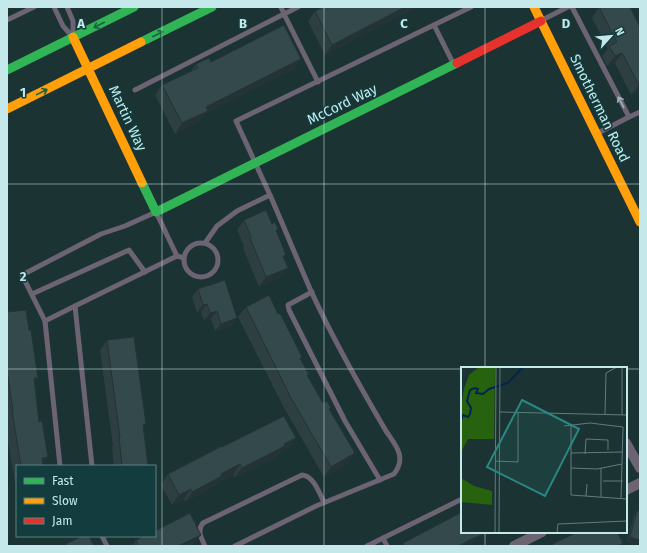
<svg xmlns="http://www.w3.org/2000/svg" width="647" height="553" viewBox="0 0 647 553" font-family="'Fira Sans',sans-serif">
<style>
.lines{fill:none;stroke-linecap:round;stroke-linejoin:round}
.lane{stroke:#6c6373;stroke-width:5}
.street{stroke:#6c6373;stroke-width:10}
.fast{stroke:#30b455;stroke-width:9}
.slow{stroke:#ff9f0a;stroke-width:9}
.jam{stroke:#e5322d;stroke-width:9}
.wall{fill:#2d3f41}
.shaded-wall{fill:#243335}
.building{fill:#34494c;stroke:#243335}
.oneway{stroke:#1b6044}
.oneway2{stroke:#a1b3ba}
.grid{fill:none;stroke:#c5e9ea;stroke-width:1;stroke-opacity:0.55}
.labels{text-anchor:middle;stroke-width:3;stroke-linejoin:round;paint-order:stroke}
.street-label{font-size:14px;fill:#c5e9ea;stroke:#123c3d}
.inset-river{fill:none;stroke:#04244e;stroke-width:2}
.inset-road{fill:none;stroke:#607c7c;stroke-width:1}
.view{fill:#2a8781;fill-opacity:0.15;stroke:#2a8781;stroke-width:2}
.inset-edge{fill:none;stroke:#c5e9ea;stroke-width:2}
.grid-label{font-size:13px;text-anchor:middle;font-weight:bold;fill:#c5e9ea;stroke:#123c3d;stroke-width:3;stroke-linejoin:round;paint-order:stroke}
</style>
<rect width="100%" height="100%" fill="#1c3333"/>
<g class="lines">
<!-- lane -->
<g class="lane">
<path d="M54 7 63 26 71 35"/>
<path d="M67 7 73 21V34"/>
<path d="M298 7 284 14 318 82"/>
<path d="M572 7 629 117 598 133"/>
<path d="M7 20 34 7"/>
<path d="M542 20 568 7"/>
<path d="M434 25 453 63"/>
<path d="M135 90 284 14 281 7"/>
<path d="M629 117 640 112"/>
<path d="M270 195 236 121 471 7"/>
<circle cx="201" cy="260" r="17"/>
<path d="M205 243 217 226 237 211 270 195C284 227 297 259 311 291 333 339 359 385 386 431 396 446 407 457 394 474L316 506 235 546"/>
<path d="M312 292 288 305 289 310 345 421 380 480"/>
<path d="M32 294 129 250 145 272"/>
<path d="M45 321 22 275 101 234 125 226 156 212 177 256 184 258"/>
<path d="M60 466 45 321 75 306"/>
<path d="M92 466 75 306 177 256"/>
<path d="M102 536 107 546"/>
<path d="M383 538 387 546"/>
<path d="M205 546C201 538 197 530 203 523L302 475C314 476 319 493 324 502"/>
<path d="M367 546 462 499"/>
</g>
<!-- street -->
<g class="street">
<path d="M626 443 640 468"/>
<path d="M626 490 640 483"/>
<path d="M514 546 542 532"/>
</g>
<!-- fast -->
<g class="fast">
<path d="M141 42 212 7"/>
<path d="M7 70 134 7"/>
<path d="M142 183 156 212 457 63"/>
</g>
<!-- slow -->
<g class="slow">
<path d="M534 7 640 222"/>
<path d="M73 37 142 183"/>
<path d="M7 109 141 42"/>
</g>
<!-- jam -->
<path class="jam" d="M457 63 541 21"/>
</g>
<!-- wall -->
<g class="wall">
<path d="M418 7 325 55 308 21 315 11Z"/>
<path d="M599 7 640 27V91L631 95 615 63 607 66 602 56 608 49 592 18Z"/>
<path d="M301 59 294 69 205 114 200 121 175 134 155 95 162 85 191 71 196 64 211 62Z"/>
<path d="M244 220 272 224 276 231 284 258 280 278 259 287 243 248 244 246 237 230Z"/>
<path d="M198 289 232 326 215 331 211 319 204 321 201 312 197 313 192 297Z"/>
<path d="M246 307 301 359 308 376 323 403 331 408 329 410 348 464 324 477 283 406 238 317Z"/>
<path d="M7 312 39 422 48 457 43 464V466H17V482H15L7 436Z"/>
<path d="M107 340 144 428 148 466H114L112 447 113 446 100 350Z"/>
<path d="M296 438 289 448 280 452 278 456 234 478 233 475 217 483 215 486 185 502 184 499 172 505 161 485 168 474 222 447Z"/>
<path d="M637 511 638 542 636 545 627 542 634 516Z"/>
<path d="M136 540 193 545 192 546H132Z"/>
</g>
<!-- shaded-wall -->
<g class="shaded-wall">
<path d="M405 7H418L325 55 332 45Z"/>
<path d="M622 53 615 63 607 66 615 56Z"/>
<path d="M301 59 294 69 205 114 200 121 175 134 182 123 206 107Z"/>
<path d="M639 85H640V91L631 95Z"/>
<path d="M288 268 280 278 259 287 266 277Z"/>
<path d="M207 304 201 312 197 313 203 305Z"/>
<path d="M217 311 211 319 204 321 210 313Z"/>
<path d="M237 318 232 326 215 331 221 324Z"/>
<path d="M34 378H38L31 388Z"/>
<path d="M296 438 289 448 280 452 278 456 234 478 242 468 284 444Z"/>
<path d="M355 453 348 464 324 477 331 467Z"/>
<path d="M48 457 42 466V458Z"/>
<path d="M240 464 233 475 217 483 215 486 185 502 192 492 221 474Z"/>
<path d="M191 489 184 499 172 505 179 495Z"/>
<path d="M488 532H496L465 546H458L472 539Z"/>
<path d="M201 535 193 545 192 546H178Z"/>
<path d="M630 537H640V542H638L636 545 627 542Z"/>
</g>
<!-- building -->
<g class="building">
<path d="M323 7H405L332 45 315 11Z"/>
<path d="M599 7H630L640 27V85H639L622 53 615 56 609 46 617 42Z"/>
<path d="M284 25 301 59 206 107 208 111 182 123 162 85 198 68 196 64 209 58 211 62Z"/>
<path d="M266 210 272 224 275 222 278 229 276 230 286 255 283 256 288 268 266 277 250 238 251 237 244 220Z"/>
<path d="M225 280 237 318 221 324 217 311 210 313 207 304 203 305 198 289Z"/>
<path d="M269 295 278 314 280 313 302 357 300 358 309 375H307L323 403 327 401 331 408 329 409 355 453 331 467 290 396 246 307Z"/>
<path d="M26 310 29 330H31L38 378H34L39 422 42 421 48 457 42 458 43 466H21L12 411H13L7 370V312Z"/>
<path d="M134 337 146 424 143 425 148 466H122L119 437H120L107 340Z"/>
<path d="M284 416 296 438 284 444 285 446 242 468 240 464 221 474 222 476 192 492 191 489 179 495 168 474 222 446V447Z"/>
<path d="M637 511H640V537L639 540 630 537Z"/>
<path d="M462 512V532H488L472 539 458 546H404L403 543Z"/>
<path d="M190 513 201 535 178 546H139L136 540 144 536H155V531Z"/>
<path d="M577 532H617L623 543 618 546H549Z"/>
<path d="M82 536H89L94 546 96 545V546H67L66 544Z"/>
</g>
<!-- one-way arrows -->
<defs><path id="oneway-shaft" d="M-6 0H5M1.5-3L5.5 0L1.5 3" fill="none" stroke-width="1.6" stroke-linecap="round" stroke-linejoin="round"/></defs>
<g class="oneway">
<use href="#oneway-shaft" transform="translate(99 25) rotate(153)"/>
<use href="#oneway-shaft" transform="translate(158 34) rotate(-27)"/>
<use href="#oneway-shaft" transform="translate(42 92) rotate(-26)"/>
</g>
<use class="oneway2" href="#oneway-shaft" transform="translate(621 102) rotate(-117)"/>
<!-- grid -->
<path class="grid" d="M162 7V546M324 7V546M485 7V368M7 184H640M7 369H462M626 369H640M485 532V546"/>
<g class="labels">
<!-- street labels -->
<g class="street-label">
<text transform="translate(342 104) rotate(-26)" y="5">McCord Way</text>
<text transform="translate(600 108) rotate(64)" y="5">Smotherman Road</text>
<text transform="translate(128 118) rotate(65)" y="5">Martin Way</text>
</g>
</g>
<!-- overview -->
<g transform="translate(461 367)">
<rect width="166" height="166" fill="#1c3333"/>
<path d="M18 0H34L33 72H7L0 85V38L3 22 8 8ZM0 111 13 119 31 124V138L0 135Z" fill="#27620f"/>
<path class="inset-river" d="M0 53 2 48 7 50 9 47 10 41 6 34 9 23 14 21 17 22 15 26 22 27 28 22 47 16 62 0"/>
<path class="inset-road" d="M161 0V48M39 45 166 48M144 47 145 6 156 0M110 58V128L166 132M103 59 129 56 162 60 160 131M110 86 162 85M124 87 125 72 147 73V83M34 94 57 95V45M110 101 136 102 161 97M142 114H162M125 129 126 117M140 130V101M34 166 35 0M38 166 39 0M96 166 97 157 166 154"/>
<path class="view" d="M61 33 118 62 84 129 26 100Z"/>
<rect width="166" height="166" class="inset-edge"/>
</g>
<g class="grid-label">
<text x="81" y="28">A</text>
<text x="243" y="28">B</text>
<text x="404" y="28">C</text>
<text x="566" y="28">D</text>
<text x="23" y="97">1</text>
<text x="23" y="281">2</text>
</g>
<!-- border -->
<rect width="647" height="553" fill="none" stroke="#c5e9ea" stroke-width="16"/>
<!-- legend -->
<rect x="16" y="465" width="140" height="72" fill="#123c3d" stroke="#5a8182"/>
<rect x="24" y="478" width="20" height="6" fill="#30b455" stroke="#5a8182"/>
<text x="52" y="485" font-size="12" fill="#c5e9ea">Fast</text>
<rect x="24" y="498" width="20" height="6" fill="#ff9f0a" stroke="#5a8182"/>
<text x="52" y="505" font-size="12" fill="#c5e9ea">Slow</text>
<rect x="24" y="518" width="20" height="6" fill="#e5322d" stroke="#5a8182"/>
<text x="52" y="525" font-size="12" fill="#c5e9ea">Jam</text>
<!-- north arrow -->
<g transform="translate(611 36) rotate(63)" stroke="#123c3d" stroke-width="3" paint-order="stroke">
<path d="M0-3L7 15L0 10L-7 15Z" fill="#c5e9ea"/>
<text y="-6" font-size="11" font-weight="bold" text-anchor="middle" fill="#c5e9ea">N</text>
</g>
</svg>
